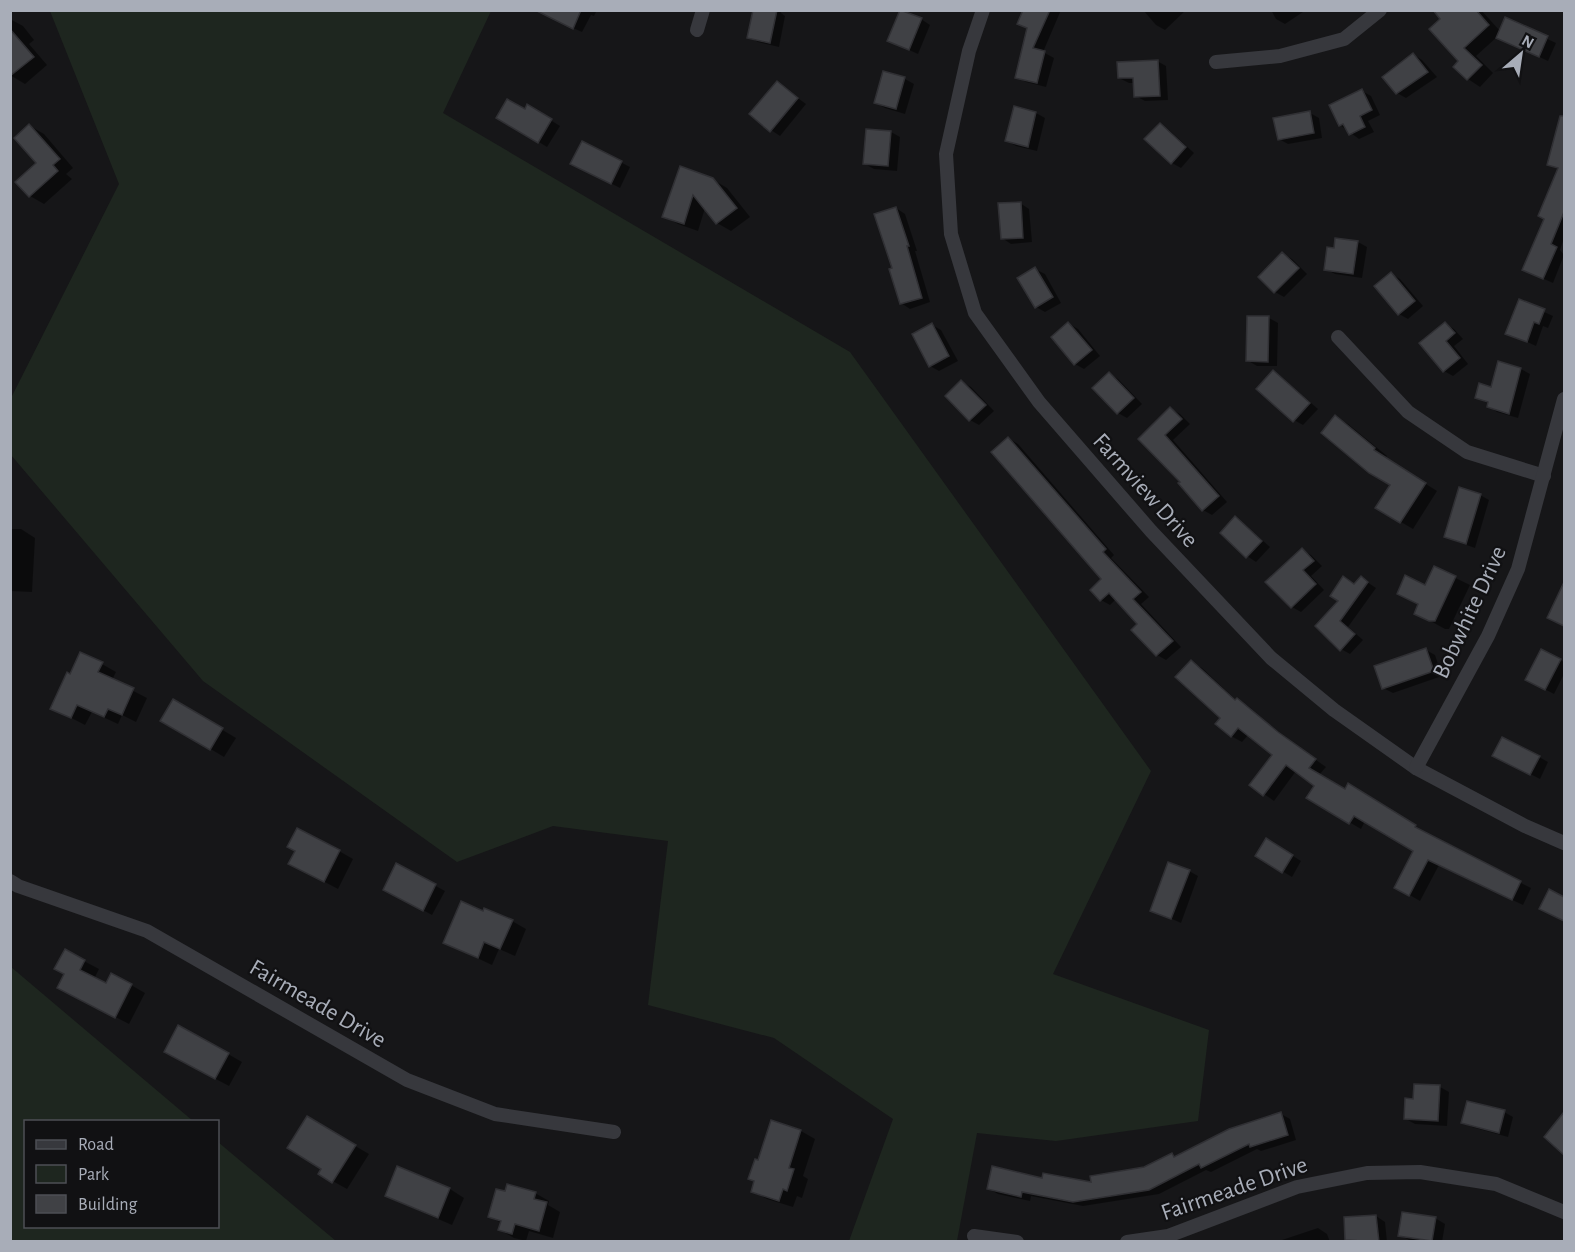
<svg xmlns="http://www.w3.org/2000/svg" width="1575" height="1252" viewBox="0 0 1575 1252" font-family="'Alegreya Sans',sans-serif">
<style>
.green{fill:#1e261f}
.shadow{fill:#0007}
.building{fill:#404145;stroke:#303034;stroke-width:1.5}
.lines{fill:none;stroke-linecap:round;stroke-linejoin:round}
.street{stroke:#37383d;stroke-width:14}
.labels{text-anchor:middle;stroke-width:4.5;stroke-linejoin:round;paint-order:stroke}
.street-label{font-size:24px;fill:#a8adb8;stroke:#111113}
</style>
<rect width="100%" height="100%" fill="#161618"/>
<!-- green -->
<g class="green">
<path d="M50 11H491L443 113 850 352 1151 771 1053 974 1209 1030 1198 1121 1056 1141 977 1133 957 1241H849L893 1119 774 1038 648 1005 668 841 553 826 457 862 203 681 11 455V398L119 184Z"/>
<path d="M11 967 193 1121 26 1122V1226H218V1142L336 1241H11Z"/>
</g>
<!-- shadow -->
<g class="shadow">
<path d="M557 10H597L594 16 591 15 582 32 562 23Z"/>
<path d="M754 10H782L781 13 785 16 779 47 758 42 749 37Z"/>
<path d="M1025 10H1061L1043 52 1054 58 1046 87 1026 82 1017 77 1028 29 1019 24Z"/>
<path d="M1143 10H1186L1165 30 1156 25Z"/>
<path d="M1271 10H1306L1285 24 1276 19Z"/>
<path d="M1441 10H1481L1500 31 1505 19 1556 43 1548 61 1497 37 1476 56 1493 73 1480 87 1468 79 1442 19Z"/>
<path d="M10 19 23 26 34 40 29 44 47 65 25 84 10 75Z"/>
<path d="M921 19 930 25 918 54 898 45Z"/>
<path d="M1413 54 1422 60 1437 77 1406 98 1397 93 1385 77Z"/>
<path d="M1157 61 1166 66 1168 100 1145 101 1136 96 1135 83H1129L1119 78Z"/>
<path d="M905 79 914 84 905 114 885 108 876 103Z"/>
<path d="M777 83 806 104 780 136 771 130Z"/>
<path d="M1362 91 1371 96 1380 115 1368 121 1374 132 1359 139 1340 125Z"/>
<path d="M528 106 560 126 547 147 498 117 525 111Z"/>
<path d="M1015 108 1036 113 1045 118 1037 151 1016 146 1007 141Z"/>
<path d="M1310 113 1319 118 1322 138 1288 144 1279 139Z"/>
<path d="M1160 125 1169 130 1194 153 1181 168 1172 163Z"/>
<path d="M30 126 44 134 73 168 66 174 72 179 44 204 30 196 39 163Z"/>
<path d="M1557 131 1564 133V238L1560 250 1564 255 1553 283 1524 270 1545 219 1559 170 1549 164Z"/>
<path d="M891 132 900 137 897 171 874 169 865 164Z"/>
<path d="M583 143 630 167 620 188 581 168Z"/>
<path d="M712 179 727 188 750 217 731 231 717 223 705 208 698 231 678 224 664 216Z"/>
<path d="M1020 203 1029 209 1032 242 1011 244 1002 238Z"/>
<path d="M896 208 905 214 917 251H915L930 302 910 309 901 303 894 269Z"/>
<path d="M1358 242 1367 247 1362 278 1335 274 1326 269Z"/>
<path d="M1283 254 1292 259 1307 274 1284 297 1275 292 1260 277Z"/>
<path d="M1035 269 1045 274 1061 303 1045 312 1036 307Z"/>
<path d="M1391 274 1400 279 1423 306 1408 319 1399 314Z"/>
<path d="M1520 301 1553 316 1548 328 1543 326 1536 346 1507 333Z"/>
<path d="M1269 318 1278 323 1277 366H1257L1247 360Z"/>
<path d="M1069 324 1078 329 1100 356 1084 369 1075 364Z"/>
<path d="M1445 324 1454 329 1463 339 1454 346 1468 364 1453 376 1444 371Z"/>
<path d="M932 325 941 330 958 361 939 371 930 366Z"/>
<path d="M1499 363 1521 369 1530 374 1518 418 1497 412 1488 406 1489 404 1476 397 1492 388Z"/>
<path d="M1273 372 1282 378 1318 409 1303 425 1294 420Z"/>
<path d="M1109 374 1118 379 1142 404 1127 418 1118 413Z"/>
<path d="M962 382 971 387 994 411 979 425 970 420 947 396Z"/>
<path d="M1171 409 1180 414 1190 424 1173 440 1227 502 1212 515 1203 510 1182 482 1140 439Z"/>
<path d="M1336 417 1348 424 1387 456 1385 458 1437 491 1413 529 1377 508 1392 485Z"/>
<path d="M1009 439 1018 444 1114 555 1111 558 1149 597 1141 604 1181 647 1166 660 1157 655 1140 624 1116 599 1110 605 1101 600 1103 579Z"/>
<path d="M1480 495 1489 500 1475 548 1455 541 1446 536Z"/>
<path d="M1235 518 1244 524 1270 547 1256 562 1247 556Z"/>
<path d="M10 529H21L35 538 32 592 10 591Z"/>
<path d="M1302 550 1311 555 1322 566 1311 576 1324 590 1301 612 1292 607Z"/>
<path d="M1435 568 1470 585 1449 629H1445L1416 613Z"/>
<path d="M1361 578 1376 588 1348 627 1363 640 1350 654 1341 649 1317 626Z"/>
<path d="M1564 585V625L1549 617Z"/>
<path d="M1426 650 1435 655 1442 676 1393 693 1383 688Z"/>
<path d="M1542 651 1564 662V674L1554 694 1527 680Z"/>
<path d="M1191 662 1202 668 1236 700 1248 706 1289 741 1326 767 1319 775 1345 791 1360 792 1425 834 1531 888 1523 905 1439 865 1420 901 1396 887 1415 850 1365 821 1361 829 1308 798 1316 785 1296 771 1274 801 1264 794 1274 754 1249 734 1242 742 1231 736Z"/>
<path d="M102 664 116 672 112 680 147 698 136 722 122 715 118 724 92 712 85 725 52 708Z"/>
<path d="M174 701 236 738 224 757 162 720Z"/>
<path d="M1539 757 1548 762 1540 779 1503 760Z"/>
<path d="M1267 840 1301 861 1292 877 1257 856Z"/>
<path d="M339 851 353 859 338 889 304 871Z"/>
<path d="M397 865 445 891 432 915 394 894Z"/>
<path d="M1189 871 1198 876 1181 923 1152 910Z"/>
<path d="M483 913 512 921 526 929 515 956 499 949 492 965 445 943Z"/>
<path d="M65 951 99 969 94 979 107 986 131 985 145 993 129 1024 73 995 66 974Z"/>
<path d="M228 1054 242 1062 229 1086 180 1060Z"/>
<path d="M1440 1087 1449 1092 1447 1126 1415 1124 1406 1119 1414 1100Z"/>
<path d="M1504 1112 1513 1117 1508 1137 1472 1127 1463 1122Z"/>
<path d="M1281 1114 1290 1119 1296 1140 1261 1151 1257 1149 1211 1172 1206 1170 1159 1194 1083 1206 1031 1196 1030 1201 998 1194 989 1189 1043 1179 1093 1184 1144 1169 1171 1155 1176 1157Z"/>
<path d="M1564 1115V1152L1546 1137Z"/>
<path d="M307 1118 369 1154 347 1189 320 1174 323 1169Z"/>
<path d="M772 1122 801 1131 815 1139 803 1176 808 1179 802 1198 797 1196 793 1207 767 1199 753 1191Z"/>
<path d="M398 1168 450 1189 464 1198 452 1225 401 1203 387 1195Z"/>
<path d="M535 1193 549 1201 548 1205 560 1212 553 1238 529 1231 526 1241 514 1238 500 1230 501 1223 490 1217Z"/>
<path d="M1376 1216 1385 1222 1387 1242H1351L1347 1239Z"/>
<path d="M1435 1218 1445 1224 1442 1242H1418L1409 1240 1400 1235Z"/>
<path d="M1318 1228 1327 1234 1330 1242H1282V1240Z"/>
</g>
<!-- building -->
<g class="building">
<path d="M535 10H581L573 29Z"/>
<path d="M753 10H777L770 43 747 38Z"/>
<path d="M900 10 922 18 909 50 887 41Z"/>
<path d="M1023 10H1050L1033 48 1045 51 1037 83 1015 78 1027 28 1017 24Z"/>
<path d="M1433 10H1476L1489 25 1464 48 1482 65 1467 80 1453 67 1458 61 1429 29 1440 19Z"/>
<path d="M1505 17 1548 36 1539 57 1496 38Z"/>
<path d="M10 29 34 57 10 76Z"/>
<path d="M1413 53 1428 72 1396 94 1382 77Z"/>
<path d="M1158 60 1160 96 1134 97 1133 78H1118L1117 62Z"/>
<path d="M883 71 905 77 896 109 874 103Z"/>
<path d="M777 81 798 98 770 132 749 114Z"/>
<path d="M1362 89 1372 110 1360 116 1365 127 1349 135 1343 124 1339 126 1329 105Z"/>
<path d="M507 99 525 109 527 104 552 119 538 143 496 118Z"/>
<path d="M1014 106 1036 112 1028 147 1005 141Z"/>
<path d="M1310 111 1314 133 1278 140 1273 118Z"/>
<path d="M1560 116H1564V212L1551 244 1557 247 1543 279 1522 270 1544 219 1538 216 1558 168 1547 165Z"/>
<path d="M1160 123 1186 147 1171 164 1144 139Z"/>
<path d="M29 124 60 159 53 165 58 171 29 197 15 182 36 163 14 138Z"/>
<path d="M866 129 891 131 888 166 863 164Z"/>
<path d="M582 141 622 161 611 184 570 164Z"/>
<path d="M680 166 713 178 737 208 716 224 693 195 684 224 662 217Z"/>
<path d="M1021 202 1023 238 1001 239 998 203Z"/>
<path d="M896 207 909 246H907L922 298 900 304 889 269 892 268 874 214Z"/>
<path d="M1335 238 1358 241 1353 274 1324 270 1327 247 1334 248Z"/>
<path d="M1282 252 1299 268 1274 293 1258 277Z"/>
<path d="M1035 267 1053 297 1035 308 1017 278Z"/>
<path d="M1391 272 1415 301 1398 315 1374 286Z"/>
<path d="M1519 299 1545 309 1539 324 1534 322 1527 342 1505 334Z"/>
<path d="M1247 316H1269L1268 362 1246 361Z"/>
<path d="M1068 322 1092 350 1074 365 1051 337Z"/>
<path d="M1445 322 1455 333 1446 341 1460 358 1443 372 1419 343Z"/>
<path d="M932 323 949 356 929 367 912 334Z"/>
<path d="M1498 361 1521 368 1509 414 1487 407 1488 402 1475 398 1479 383 1491 387Z"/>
<path d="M1273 370 1310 403 1293 422 1256 389Z"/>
<path d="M1109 372 1134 398 1117 414 1092 388Z"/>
<path d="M961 380 986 405 969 421 945 396Z"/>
<path d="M1170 407 1182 419 1165 435 1219 496 1202 511 1178 483 1180 482 1138 439Z"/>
<path d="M1335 415 1375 448 1374 450 1426 483 1400 523 1375 508 1390 485 1369 473 1321 433Z"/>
<path d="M1008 437 1106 549 1103 552 1141 592 1133 599 1173 641 1156 656 1131 630 1137 624 1109 593 1100 601 1090 590 1101 579 991 452Z"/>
<path d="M1459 487 1481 494 1466 544 1444 537Z"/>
<path d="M1235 516 1262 541 1246 558 1220 533Z"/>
<path d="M1302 548 1314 561 1303 570 1316 584 1291 608 1265 582Z"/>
<path d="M1434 566 1456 576 1435 621H1429L1414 614 1418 604 1397 594 1405 575 1425 585Z"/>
<path d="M1343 576 1354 584 1361 576 1368 582 1340 621 1355 634 1340 651 1315 626 1338 601 1330 596Z"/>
<path d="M1564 582V626L1547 618Z"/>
<path d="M1426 648 1434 671 1382 689 1374 666Z"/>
<path d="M1541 649 1561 659 1545 690 1525 680Z"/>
<path d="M80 652 103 662 98 672 134 688 122 715 108 709 104 717 77 705 71 718 50 709 67 672 70 674Z"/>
<path d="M1191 660 1235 700 1237 698 1278 732 1316 759 1309 768 1345 789 1348 783 1416 825 1415 827 1521 881 1512 900 1428 860 1409 896 1394 888 1413 851 1354 816 1349 824 1306 798 1314 786 1286 765 1263 796 1249 785 1272 755 1238 728 1231 737 1215 724 1220 718 1175 677Z"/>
<path d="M173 699 223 728 210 750 160 721Z"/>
<path d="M1502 737 1540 756 1530 775 1492 756Z"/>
<path d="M297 828 340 850 324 882 288 864 295 851 287 847Z"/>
<path d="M1266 838 1293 855 1282 873 1255 856Z"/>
<path d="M1168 862 1190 870 1171 919 1150 911Z"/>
<path d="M396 863 436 884 423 911 383 890Z"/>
<path d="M1549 889 1564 897V921L1539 909Z"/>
<path d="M461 901 483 911 484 908 513 920 500 949 484 942 478 958 443 943Z"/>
<path d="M65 949 85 960 80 970 106 983 111 973 132 984 115 1018 57 988 64 974 54 969Z"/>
<path d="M178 1025 229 1053 215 1079 164 1052Z"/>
<path d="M1414 1084 1440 1085 1438 1121 1404 1119 1405 1098 1413 1099Z"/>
<path d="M1467 1101 1505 1110 1499 1133 1461 1123Z"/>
<path d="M1281 1112 1288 1135 1250 1147 1249 1144 1201 1168 1199 1164 1149 1190 1073 1202 1022 1192 1021 1197 987 1189 992 1166 1042 1178 1043 1173 1091 1182 1090 1176 1144 1167 1172 1153 1174 1157 1229 1129Z"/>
<path d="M1564 1112V1155L1544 1137Z"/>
<path d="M307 1116 356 1145 332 1183 318 1174 321 1169 287 1148Z"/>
<path d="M771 1120 801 1130 789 1168 794 1169 787 1191 783 1189 779 1201 751 1192 754 1181 748 1179 755 1159 758 1160Z"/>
<path d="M397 1166 450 1188 438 1218 385 1196Z"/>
<path d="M507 1184 536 1192 534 1199 547 1202 539 1231 515 1224 512 1234 498 1230 501 1221 488 1217 496 1189 505 1191Z"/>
<path d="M1402 1212 1436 1217 1432 1241 1398 1236Z"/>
<path d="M1376 1215 1379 1242 1345 1240 1344 1217Z"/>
</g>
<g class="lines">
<!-- street -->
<g class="street">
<path d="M983 10 969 51 946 154 951 234 975 313 1039 402 1151 531 1271 658 1334 710 1416 768 1525 826 1564 843"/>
<path d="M697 30 703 10"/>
<path d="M1216 62 1280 56 1344 39 1380 10"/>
<path d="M1338 337 1408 412 1467 452 1544 476"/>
<path d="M1416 768 1488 636 1518 569 1564 399"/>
<path d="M10 881 18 886 147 931 407 1080 495 1114 614 1132"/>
<path d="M974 1236 1017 1242"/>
<path d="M1127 1242 1168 1236 1297 1187 1367 1173 1420 1172 1496 1184 1564 1212"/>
</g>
</g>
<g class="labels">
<!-- street labels -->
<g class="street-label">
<text transform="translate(1146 490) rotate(48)" y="8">Farmview Drive</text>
<text transform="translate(1469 612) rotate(-65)" y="8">Bobwhite Drive</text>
<text transform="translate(318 1003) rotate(30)" y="8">Fairmeade Drive</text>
<text transform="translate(1234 1188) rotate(-19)" y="8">Fairmeade Drive</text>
</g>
</g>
<!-- border -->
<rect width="1575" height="1252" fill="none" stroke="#a8adb8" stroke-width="24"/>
<!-- legend -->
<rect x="24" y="1120" width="195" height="108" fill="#111113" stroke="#4d4f55" stroke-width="1.5"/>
<rect x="36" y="1140" width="30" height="9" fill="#37383d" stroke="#4d4f55" stroke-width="1.5"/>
<text x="78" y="1150" font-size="18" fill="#a8adb8">Road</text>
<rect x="36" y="1165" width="30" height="18" fill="#1e261f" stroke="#4d4f55" stroke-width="1.5"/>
<text x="78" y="1180" font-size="18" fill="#a8adb8">Park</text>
<rect x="36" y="1195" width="30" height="18" fill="#404145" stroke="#4d4f55" stroke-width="1.5"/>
<text x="78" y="1210" font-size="18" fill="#a8adb8">Building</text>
<!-- north arrow -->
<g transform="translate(1521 54) rotate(29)" stroke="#111113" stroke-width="4.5" paint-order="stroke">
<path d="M0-4.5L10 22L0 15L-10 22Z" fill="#a8adb8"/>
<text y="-9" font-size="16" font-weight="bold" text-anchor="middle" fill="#a8adb8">N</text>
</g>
</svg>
